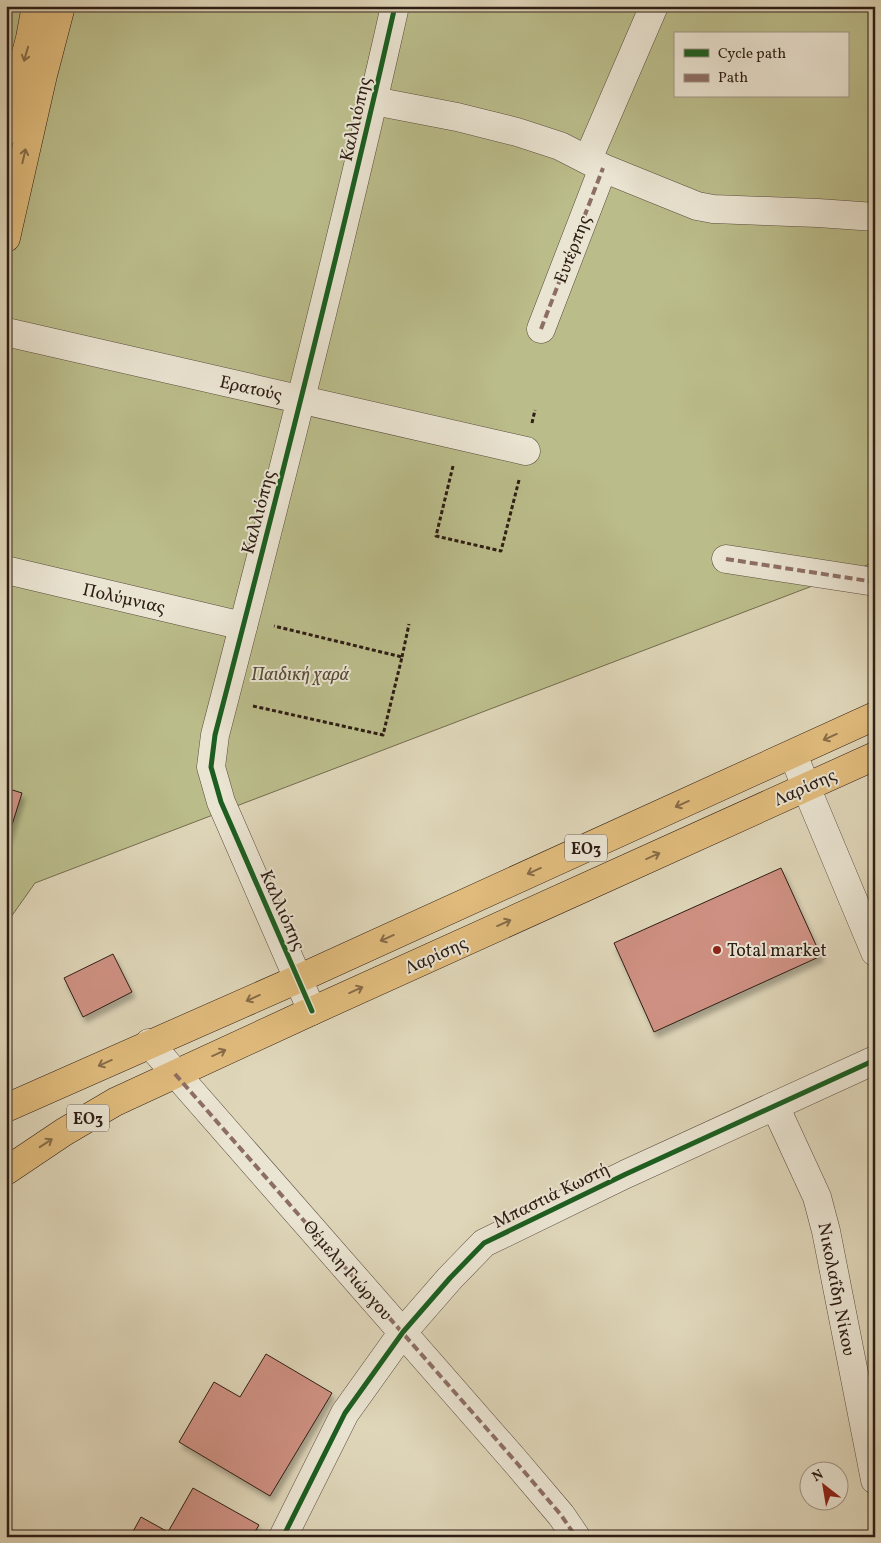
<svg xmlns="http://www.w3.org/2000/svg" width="881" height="1543" viewBox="0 0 881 1543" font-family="Vollkorn,serif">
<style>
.green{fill:#babc8a;stroke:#746c50;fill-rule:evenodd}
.building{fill:#ce9082;stroke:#2e1d15;filter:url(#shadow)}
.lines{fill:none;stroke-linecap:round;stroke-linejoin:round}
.minor-casing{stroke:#5a4b3e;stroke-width:29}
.major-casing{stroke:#2e1d15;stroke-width:29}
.path{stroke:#2e1d15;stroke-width:3;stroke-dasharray:4 2.5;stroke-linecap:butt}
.minor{stroke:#eae4d2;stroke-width:28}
.major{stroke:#e0bb7c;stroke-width:28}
.quiet{stroke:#8d6e63;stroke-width:4;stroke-dasharray:8 4;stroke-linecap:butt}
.cycleway-casing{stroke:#eae4d2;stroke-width:8}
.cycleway{stroke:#1b5e20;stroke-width:5}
.oneway{stroke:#876c48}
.poi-dot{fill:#8f2418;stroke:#eae4d2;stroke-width:2}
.labels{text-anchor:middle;stroke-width:4;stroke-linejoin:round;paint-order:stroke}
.shield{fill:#eae4d2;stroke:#66594e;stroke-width:1}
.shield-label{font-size:16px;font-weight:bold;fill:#2e1d15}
.street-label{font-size:18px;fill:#2e1d15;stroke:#eae4d2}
.park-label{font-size:18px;font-style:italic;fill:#584d38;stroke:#eae4d2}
.poi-label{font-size:18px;fill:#2e1d15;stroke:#eae4d2;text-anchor:start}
</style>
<defs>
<filter id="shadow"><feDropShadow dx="3" dy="5.5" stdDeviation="2.5" flood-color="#0004"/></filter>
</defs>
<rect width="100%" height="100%" fill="#dfd6b9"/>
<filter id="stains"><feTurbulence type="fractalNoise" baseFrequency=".004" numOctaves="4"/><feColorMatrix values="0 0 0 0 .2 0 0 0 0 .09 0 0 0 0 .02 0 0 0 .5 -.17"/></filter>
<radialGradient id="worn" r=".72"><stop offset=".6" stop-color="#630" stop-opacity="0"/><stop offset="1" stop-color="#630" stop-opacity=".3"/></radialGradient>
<!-- green -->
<path class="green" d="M6 6H875V562L35 883 6 924ZM675 34H847V96H675Z"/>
<!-- building -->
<g class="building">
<path d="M6 788 22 793 6 844Z"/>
<path d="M781 868 821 956 654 1032 614 943Z"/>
<path d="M113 954 132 992 83 1017 64 978Z"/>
<path d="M266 1354 332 1393 270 1496 179 1442 214 1382 240 1397Z"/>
<path d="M193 1488 259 1525 252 1537H130L141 1517 168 1532Z"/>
</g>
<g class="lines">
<!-- minor casing -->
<g class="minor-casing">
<g id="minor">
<path d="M374 101 457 117 517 132 560 146 603 168 697 206 713 209 818 213 875 217"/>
<path d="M588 159 654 6"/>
<path d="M541 329 603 168"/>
<path d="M6 332 526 451"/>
<path d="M726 559 875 582"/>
<path d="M6 570 243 626"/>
<path d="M793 754 806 787 875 952"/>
<path d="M312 1011 221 802 211 767 215 735C278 493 340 250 395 6"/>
<path d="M149 1043 516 1462 561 1515 576 1537"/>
<path d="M775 1106 817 1197 826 1231 875 1480"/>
<path d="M283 1537 345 1413 403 1332 450 1278 484 1243 626 1174 875 1060"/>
</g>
</g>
<!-- major casing -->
<g class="major-casing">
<g id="major">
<path d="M6 131 30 38 36 6"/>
<path d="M6 238 43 75 61 6"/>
<path d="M6 1108 298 979 875 716"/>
<path d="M6 1171 64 1132 115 1102 312 1011 875 756"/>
</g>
</g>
<!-- path -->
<g class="path">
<path d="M532 423 535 410"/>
<path d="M453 466 436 536 501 551 519 480"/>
<path d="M402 657 409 624"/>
<path d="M253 706 383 735 402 657 274 626"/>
</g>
<!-- minor -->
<use href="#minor" class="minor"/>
<!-- major -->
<use href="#major" class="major"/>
<!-- quiet -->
<g class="quiet">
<path d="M541 329 603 168"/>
<path d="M726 559 875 582"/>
<path d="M175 1074 516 1462 561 1515 576 1537"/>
</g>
<!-- cycleway casing -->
<g class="cycleway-casing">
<g id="cycleway">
<path d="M312 1011 221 802 211 767 215 735C278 493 340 250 395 6"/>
<path d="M283 1537 345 1413 403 1332 450 1278 484 1243 626 1174 875 1060"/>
</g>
</g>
<!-- cycleway -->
<use href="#cycleway" class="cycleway"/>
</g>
<!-- one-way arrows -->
<defs><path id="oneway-shaft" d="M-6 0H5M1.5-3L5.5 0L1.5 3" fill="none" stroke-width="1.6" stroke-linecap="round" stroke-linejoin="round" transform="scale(1.25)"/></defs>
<g class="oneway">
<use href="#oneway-shaft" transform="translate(26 54) rotate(106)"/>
<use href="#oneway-shaft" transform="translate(24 156) rotate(-77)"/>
<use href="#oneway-shaft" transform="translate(830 737) rotate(156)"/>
<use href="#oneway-shaft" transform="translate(682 804) rotate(156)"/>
<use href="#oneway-shaft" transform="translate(653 856) rotate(-24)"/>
<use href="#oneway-shaft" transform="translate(534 871) rotate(156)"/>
<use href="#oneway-shaft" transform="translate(504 923) rotate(-24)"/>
<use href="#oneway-shaft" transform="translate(387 938) rotate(156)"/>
<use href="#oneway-shaft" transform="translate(356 990) rotate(-24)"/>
<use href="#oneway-shaft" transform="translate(253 998) rotate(156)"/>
<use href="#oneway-shaft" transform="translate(219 1053) rotate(-25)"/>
<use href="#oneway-shaft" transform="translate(105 1063) rotate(156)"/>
<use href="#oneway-shaft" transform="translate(46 1143) rotate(-33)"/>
</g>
<!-- markers -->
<circle class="poi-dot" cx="717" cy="950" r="5"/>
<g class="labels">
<!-- shield labels -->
<g class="shield">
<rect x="565" y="834.5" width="42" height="27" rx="4"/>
<rect x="67" y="1104.5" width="42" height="27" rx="4"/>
</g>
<g class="shield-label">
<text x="586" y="854">ΕΟ3</text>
<text x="88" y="1124">ΕΟ3</text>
</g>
<!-- street labels -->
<g class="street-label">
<text transform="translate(355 119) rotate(-77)" y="6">Καλλιόπης</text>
<text transform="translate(572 249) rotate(-69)" y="6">Ευτέρπης</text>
<text transform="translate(251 388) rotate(13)" y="6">Ερατούς</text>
<text transform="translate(258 512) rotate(-75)" y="6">Καλλιόπης</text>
<text transform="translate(124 598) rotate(13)" y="6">Πολύμνιας</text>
<text transform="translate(805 787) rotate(-24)" y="6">Λαρίσης</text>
<text transform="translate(283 910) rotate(66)" y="6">Καλλιόπης</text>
<text transform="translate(436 955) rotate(-24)" y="6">Λαρίσης</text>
<text transform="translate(551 1195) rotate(-26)" y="6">Μπαστιά Κωστή</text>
<text transform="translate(348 1270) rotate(49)" y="6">Θέμελη Γιώργου</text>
<text transform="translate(837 1289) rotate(79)" y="6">Νικολαΐδη Νίκου</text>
</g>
<!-- park labels -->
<g class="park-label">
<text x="300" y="680">Παιδική χαρά</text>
</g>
<!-- poi labels -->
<g class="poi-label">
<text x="727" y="956">Total market</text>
</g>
</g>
<!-- margin -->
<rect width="881" height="1543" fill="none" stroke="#dfd6b9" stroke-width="25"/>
<rect x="8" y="8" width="866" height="1528" fill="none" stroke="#2e1d15" stroke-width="2.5"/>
<rect x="12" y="12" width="856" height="1518" fill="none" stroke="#2e1d15"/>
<!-- legend -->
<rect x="674" y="32" width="175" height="65" fill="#eae4d2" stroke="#9f9486"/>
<rect x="684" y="49" width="25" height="8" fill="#1b5e20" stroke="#9f9486"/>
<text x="718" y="58" font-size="15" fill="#2e1d15">Cycle path</text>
<rect x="684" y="74" width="25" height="8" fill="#8d6e63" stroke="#9f9486"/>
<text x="718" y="82" font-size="15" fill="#2e1d15">Path</text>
<!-- north arrow -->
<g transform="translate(824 1486) rotate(329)"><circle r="24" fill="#eae4d2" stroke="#9f9486"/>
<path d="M0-4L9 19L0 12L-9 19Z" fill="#8f2418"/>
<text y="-8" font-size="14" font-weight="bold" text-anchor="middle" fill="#2e1d15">N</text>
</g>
<rect width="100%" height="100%" filter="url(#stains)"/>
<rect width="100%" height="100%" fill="url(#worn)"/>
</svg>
